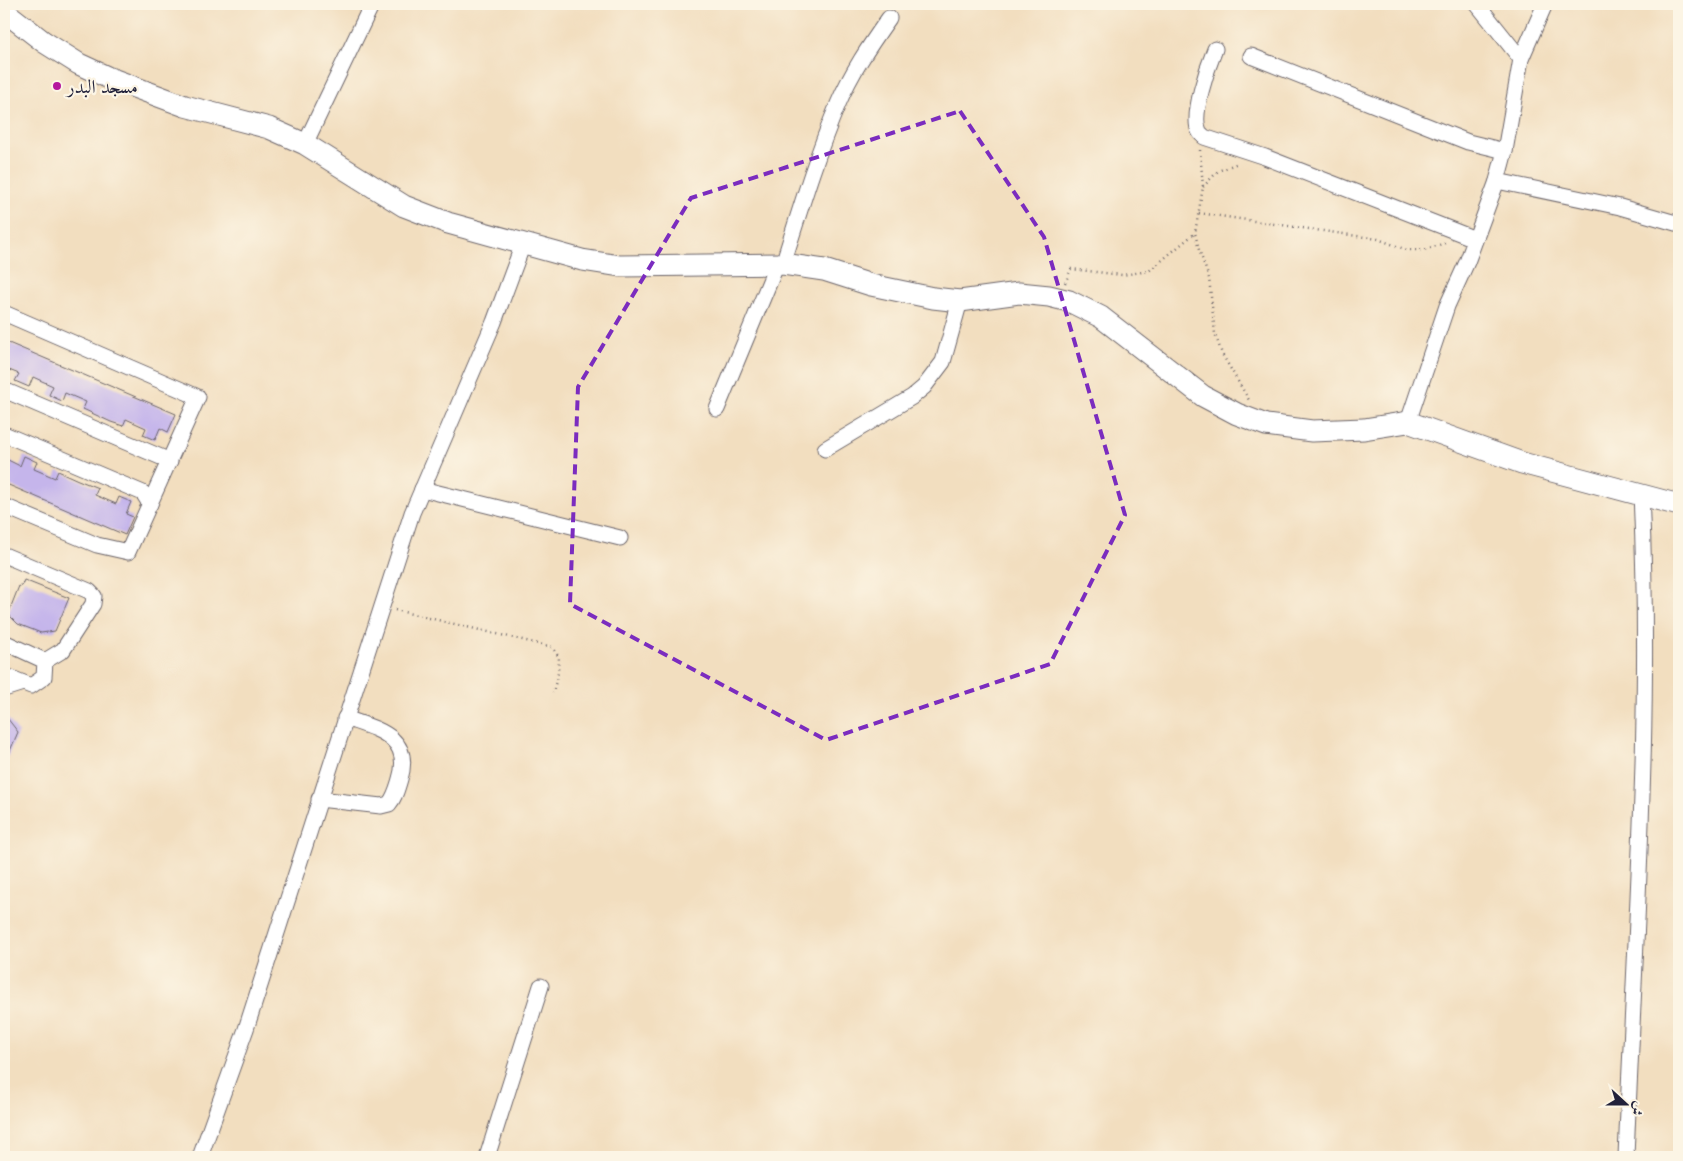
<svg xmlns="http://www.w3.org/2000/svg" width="1683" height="1161" viewBox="0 0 1683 1161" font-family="Cardo,Amiri,serif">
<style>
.building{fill:#c5b5eb}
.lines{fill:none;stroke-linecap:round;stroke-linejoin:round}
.street-casing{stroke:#6b6469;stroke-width:17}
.secondary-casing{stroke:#6b6469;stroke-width:23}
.path{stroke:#6b6469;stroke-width:2.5;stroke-dasharray:1 4;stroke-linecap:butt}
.street{stroke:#fff;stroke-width:15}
.secondary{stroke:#fff;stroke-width:21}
.marked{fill:none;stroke:#7b2cbf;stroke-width:4;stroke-dasharray:10 6;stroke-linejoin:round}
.poi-dot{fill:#b5179e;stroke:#fcf5e5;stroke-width:2}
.labels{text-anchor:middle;stroke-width:4.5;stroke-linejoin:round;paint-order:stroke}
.poi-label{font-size:19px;fill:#22223b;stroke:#fcf5e5;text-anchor:start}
</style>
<rect width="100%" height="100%" fill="#fcf5e5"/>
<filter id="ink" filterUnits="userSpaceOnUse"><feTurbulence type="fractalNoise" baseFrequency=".02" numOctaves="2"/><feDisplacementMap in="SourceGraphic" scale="10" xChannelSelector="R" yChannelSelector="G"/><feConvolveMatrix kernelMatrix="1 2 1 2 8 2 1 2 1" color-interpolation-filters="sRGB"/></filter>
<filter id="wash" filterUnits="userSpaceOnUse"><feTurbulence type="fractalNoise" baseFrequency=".0096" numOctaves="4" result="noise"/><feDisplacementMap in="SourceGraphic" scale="20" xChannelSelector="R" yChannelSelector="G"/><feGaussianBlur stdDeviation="1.12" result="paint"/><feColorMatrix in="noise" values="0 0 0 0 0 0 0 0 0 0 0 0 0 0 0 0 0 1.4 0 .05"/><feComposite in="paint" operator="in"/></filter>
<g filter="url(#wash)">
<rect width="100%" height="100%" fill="#f2debf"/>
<g id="blocks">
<!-- building -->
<g class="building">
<path d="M4 341 176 414 168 432 160 428 155 440 143 435 146 428 126 419 123 426 111 422 83 409 86 402 65 393 62 401 49 395 53 386 33 377 29 387 15 381 19 374 4 368Z"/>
<path d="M24 456 37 462 34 469 55 478 58 471 78 480 98 488 95 495 116 504 119 497 131 502 126 514 133 517 125 535 4 483V458L20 466Z"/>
<path d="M24 580 69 598 55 631 41 633 18 624 8 614 19 586 21 587Z"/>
<path d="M4 714 18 732 4 765Z"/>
</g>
</g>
</g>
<g filter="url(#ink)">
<use href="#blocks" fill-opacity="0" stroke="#6b6469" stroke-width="1"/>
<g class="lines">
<!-- street casing -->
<g class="street-casing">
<g id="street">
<path d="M1477 4 1521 59"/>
<path d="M1215 49C1208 66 1191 115 1199 131 1200 134 1203 135 1204 137L1265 157 1475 239"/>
<path d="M1251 56 1468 142 1505 151"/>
<path d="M305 144 372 4"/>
<path d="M1497 181 1620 207 1679 224"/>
<path d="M783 264C800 210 816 156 838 104 851 73 870 45 889 18"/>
<path d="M4 313 198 397 128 552 97 545 4 506"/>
<path d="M4 390 170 461"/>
<path d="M717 409 777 264"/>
<path d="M1408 422 1447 306 1467 262 1497 181 1505 151 1521 59 1545 4"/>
<path d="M4 434 143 493 150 504"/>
<path d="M825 449 912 397 924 387 943 362 960 301"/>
<path d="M422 489 620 538"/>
<path d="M4 555 89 591 94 596 93 604 63 650 45 661"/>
<path d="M4 642 45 661 44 677 31 686 4 675"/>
<path d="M4 689 23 683"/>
<path d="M319 799 381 806 389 804C395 797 397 789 400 779 413 736 376 729 345 718"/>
<path d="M200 1157 246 1029 412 513 494 322 523 244"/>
<path d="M487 1157 541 986"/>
<path d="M1626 1157C1635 936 1652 716 1641 495"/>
</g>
</g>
<!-- secondary casing -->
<g class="secondary-casing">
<path id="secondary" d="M4 11 44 42 79 64 107 77 185 106 269 128 305 144 404 206 448 223 582 260 620 266 783 264 824 270 871 285 933 298 960 301 1019 293 1049 296 1069 301 1101 317 1203 396 1237 414 1266 425 1312 431 1364 429 1408 422 1522 463 1679 505"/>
</g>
<!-- path -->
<g class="path">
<path d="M1200 150 1203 187 1195 233 1199 250 1209 278 1215 334 1222 354 1249 400"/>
<path d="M1203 187 1218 171 1238 163"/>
<path d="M1199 213 1378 239 1407 250H1424L1445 243"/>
<path d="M1065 283 1071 269 1122 275 1149 271 1195 233"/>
<path d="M395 610 552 647 559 657 558 673 553 693"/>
</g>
<!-- street -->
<use href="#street" class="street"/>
<!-- secondary -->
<use href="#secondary" class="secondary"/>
</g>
</g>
<!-- marked area -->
<path class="marked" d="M960 111 1044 237 1125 515 1050 664 826 740 570 604 578 387 691 198Z"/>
<!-- markers -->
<circle class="poi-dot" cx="57" cy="86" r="5"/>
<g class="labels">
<!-- poi labels -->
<g class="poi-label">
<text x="67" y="93">مسجد البدر</text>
</g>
</g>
<!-- margin -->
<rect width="1683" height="1161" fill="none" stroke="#fcf5e5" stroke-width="20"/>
<!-- north arrow -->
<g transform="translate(1626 1104) rotate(111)" stroke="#fcf5e5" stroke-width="4" paint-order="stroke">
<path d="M0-4L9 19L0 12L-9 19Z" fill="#22223b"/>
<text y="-8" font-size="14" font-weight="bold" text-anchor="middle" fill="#22223b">ش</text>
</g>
</svg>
